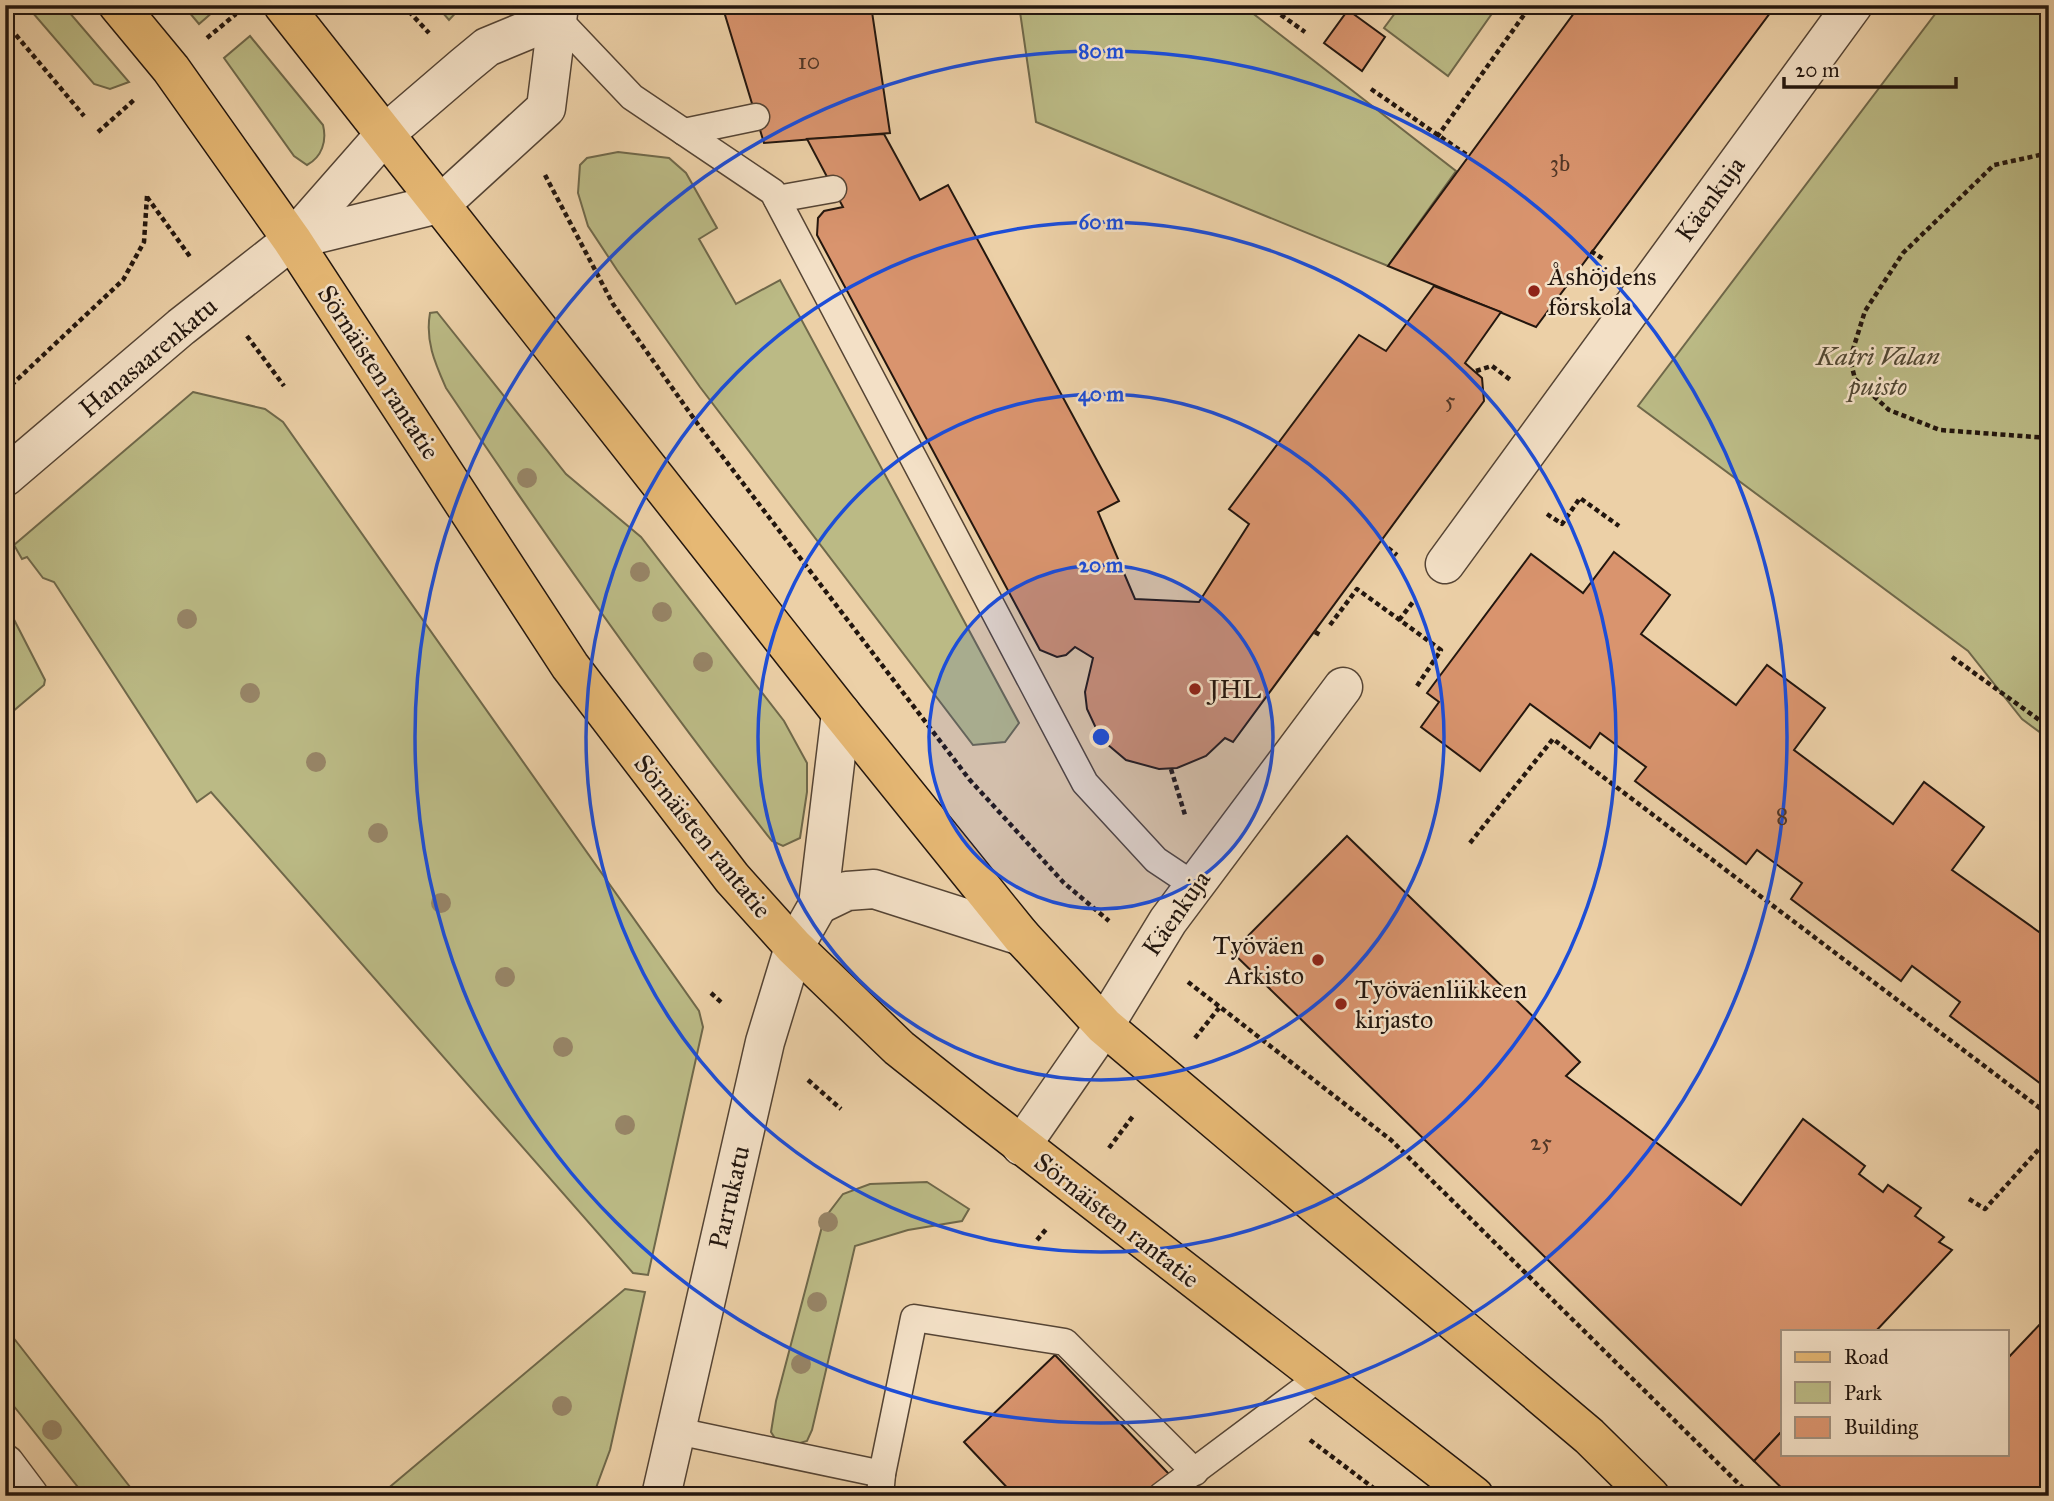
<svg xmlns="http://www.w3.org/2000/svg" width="2054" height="1501" viewBox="0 0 2054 1501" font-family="'IM FELL Great Primer',serif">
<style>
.green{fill:#bbba85;stroke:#6f684a;stroke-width:2}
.building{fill:#d9946e;stroke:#23160e;stroke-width:2}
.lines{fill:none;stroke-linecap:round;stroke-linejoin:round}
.service-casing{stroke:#554434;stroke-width:29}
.minor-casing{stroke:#554434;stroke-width:41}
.primary-casing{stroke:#23160e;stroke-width:41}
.path{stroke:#23160e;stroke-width:4.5;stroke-dasharray:5 3.5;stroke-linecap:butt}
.service{stroke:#f3e0c6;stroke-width:26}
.minor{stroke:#f3e0c6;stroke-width:38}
.primary{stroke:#e6b874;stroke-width:38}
.tree{fill:#978567}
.ring{fill:none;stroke:#1d4ed8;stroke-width:3.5}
.poi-dot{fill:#8f2418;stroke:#f3e0c6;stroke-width:2.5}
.labels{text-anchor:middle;stroke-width:5;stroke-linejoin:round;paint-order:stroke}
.number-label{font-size:23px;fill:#503626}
.street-label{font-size:26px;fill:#23160e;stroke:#f3e0c6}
.poi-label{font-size:26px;fill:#23160e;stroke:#f3e0c6;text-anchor:start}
.park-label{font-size:26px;font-style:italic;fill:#514732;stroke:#f3e0c6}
.centre{fill:#1d4ed8;stroke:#f3e0c6;stroke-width:3.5}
.ring-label{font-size:21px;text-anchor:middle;font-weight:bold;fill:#1d4ed8;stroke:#f3e0c6;stroke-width:5;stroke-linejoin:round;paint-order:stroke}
</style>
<rect width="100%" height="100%" fill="#ecd0a7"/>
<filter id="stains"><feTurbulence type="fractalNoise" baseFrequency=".00286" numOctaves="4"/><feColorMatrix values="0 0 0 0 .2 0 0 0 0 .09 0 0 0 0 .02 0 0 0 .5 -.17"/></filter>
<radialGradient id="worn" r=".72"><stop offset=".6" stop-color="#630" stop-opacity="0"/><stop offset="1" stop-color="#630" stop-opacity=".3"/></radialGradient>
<!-- green -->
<g class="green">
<path d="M26 5H63L129 82 110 89 94 84Z"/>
<path d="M183 5H221L199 24Z"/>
<path d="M436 5H463L449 20Z"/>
<path d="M1019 5H1242L1456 171 1388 266 1036 122Z"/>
<path d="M1401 5H1498L1448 76 1384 28Z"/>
<path d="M1942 5H2049V739L2022 719 1968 651 1638 406Z"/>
<path d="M250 36 323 125C327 141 322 157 307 165L294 156 224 58Z"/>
<path d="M618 152 669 158 686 173 717 228 699 239 736 304 780 280 1019 723 1005 742 973 745 700 387 617 270 588 226 578 193 580 165 587 158Z"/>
<path d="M437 312 566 474 641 537 784 721 807 763V792L800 838 783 846 772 841C656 694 550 543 446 388 435 363 425 341 430 313Z"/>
<path d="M193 392 265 409 283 422 699 1011 703 1027 648 1275 633 1273 211 792 197 802 54 582 43 578 27 557 22 559 14 545Z"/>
<path d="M5 602 45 680 44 685 5 718Z"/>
<path d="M927 1182 969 1209 962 1221 908 1230 855 1246 812 1430 807 1441 793 1445 778 1443 771 1432 776 1401 824 1219 843 1194 870 1184Z"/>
<path d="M625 1289 645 1292 610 1450 593 1496H379Z"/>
<path d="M5 1327 137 1496H85L5 1395Z"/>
</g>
<!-- building -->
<g class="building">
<path d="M722 5H871L890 133 764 143Z"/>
<path d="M1580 5H1776L1536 327 1388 266Z"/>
<path d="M1348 10 1385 37 1362 71 1324 43Z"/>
<path d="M884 134 920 200 948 185 1119 501 1098 512 1135 599 1199 602 1249 524 1229 509 1359 335 1386 351 1434 286 1501 312 1465 363 1482 378 1484 401 1233 742 1225 738 1206 756 1177 768 1159 769 1126 760 1101 739 1087 709 1085 692 1093 658 1075 647 1066 655 1057 657 1040 650 817 235 818 218 824 211 843 207 807 139Z"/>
<path d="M1614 552 1670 595 1641 634 1736 705 1767 665 1825 708 1794 750 1893 824 1924 782 1984 827 1952 870 2049 939V1090L1950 1016 1960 1002 1912 966 1901 981 1791 899 1802 883 1757 850 1746 864 1635 781 1646 767 1600 733 1590 748 1530 704 1480 771 1421 727 1439 702 1427 693 1531 554 1583 593Z"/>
<path d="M1347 836 1580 1062 1566 1076 1741 1205 1803 1119 1865 1166 1859 1174 1883 1192 1888 1185 1921 1208 1915 1216 1944 1237 1939 1242 1952 1250 1876 1331H1783V1430L1754 1461 1232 952Z"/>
<path d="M2043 1321 2049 1327V1496H1790L1754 1461 1783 1430V1454H2007V1359Z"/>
<path d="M1055 1355 1190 1496H1015L964 1442Z"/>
</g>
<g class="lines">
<!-- service casing -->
<g class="service-casing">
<g id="service">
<path d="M557 18 632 97 773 192 1085 783 1156 860 1195 886"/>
<path d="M684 132 756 117"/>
<path d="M777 199 833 189"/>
<path d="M677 1431 882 1474"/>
<path d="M880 1496 882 1474 914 1318 1065 1342 1195 1472"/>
<path d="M1161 1496 1320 1377"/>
</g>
</g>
<!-- minor casing -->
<g class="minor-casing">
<g id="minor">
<path d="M292 240 442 203 546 108 559 5"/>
<path d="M5 477 181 327 292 240 386 133 464 66 487 47 557 18"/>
<path d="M1445 564 1853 5"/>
<path d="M818 905 847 891 874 889 1021 936"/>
<path d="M1021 1146 1104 1026 1168 921 1343 687"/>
<path d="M5 1464 29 1496"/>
<path d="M661 1496 765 1042 794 947 818 905 841 713"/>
</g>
</g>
<!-- primary casing -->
<g class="primary-casing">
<g id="primary">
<path d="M118 5 171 69 292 240 570 666 732 878 794 947 899 1048 978 1111 1474 1496"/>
<path d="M283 5 841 713 1021 936 1104 1026 1589 1436 1650 1496"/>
</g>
</g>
<!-- path -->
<g class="path">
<path d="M403 5 429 33"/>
<path d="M1267 5 1305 32"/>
<path d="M5 22 84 116"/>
<path d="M207 38 236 14"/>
<path d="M1371 89 1467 155"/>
<path d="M98 132 134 100"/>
<path d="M1437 137 1531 5"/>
<path d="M2049 153 1994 165 1903 253 1865 311 1850 359 1855 379 1889 410 1940 430 2049 438"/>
<path d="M545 175 613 304 697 423 969 779 1064 883 1109 921"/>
<path d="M147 197 191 258"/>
<path d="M1591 251 1603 259"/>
<path d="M1553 302 1564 311"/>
<path d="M247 336 284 386"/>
<path d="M1476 371 1492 366 1512 381"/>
<path d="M5 391 123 280 144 242 147 196"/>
<path d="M1547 514 1562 524 1580 498 1619 526"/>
<path d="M1388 548 1397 555"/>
<path d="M1399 620 1413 602"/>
<path d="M1330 625 1357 589 1441 650 1417 686"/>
<path d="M1315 632 1322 636"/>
<path d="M1952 657 2049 727"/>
<path d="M1171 769 1185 815"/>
<path d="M1470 843 1553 739 2049 1115"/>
<path d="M1188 982 1391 1140 1751 1496"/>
<path d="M711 993 723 1004"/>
<path d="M1195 1038 1219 1008"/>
<path d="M808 1080 841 1109"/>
<path d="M1109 1148 1133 1116"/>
<path d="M1969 1199 1985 1209 2049 1138"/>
<path d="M1037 1240 1048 1227"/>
<path d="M1310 1440 1384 1496"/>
</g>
<!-- service -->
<use href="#service" class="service"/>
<!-- minor -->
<use href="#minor" class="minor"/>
<!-- primary -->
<use href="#primary" class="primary"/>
</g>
<!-- trees -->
<g class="tree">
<circle cx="527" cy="478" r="10"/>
<circle cx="640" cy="572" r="10"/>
<circle cx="662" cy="612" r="10"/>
<circle cx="187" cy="619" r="10"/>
<circle cx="703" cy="662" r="10"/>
<circle cx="250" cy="693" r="10"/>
<circle cx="316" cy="762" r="10"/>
<circle cx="378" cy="833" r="10"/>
<circle cx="441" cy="903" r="10"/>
<circle cx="505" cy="977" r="10"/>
<circle cx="563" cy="1047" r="10"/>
<circle cx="625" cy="1125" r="10"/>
<circle cx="828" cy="1222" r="10"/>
<circle cx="817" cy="1302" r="10"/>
<circle cx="801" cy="1364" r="10"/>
<circle cx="562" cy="1406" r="10"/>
<circle cx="52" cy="1430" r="10"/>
</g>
<!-- distance rings -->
<circle cx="1101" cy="737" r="172" fill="#1d4ed8" fill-opacity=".12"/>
<g class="ring">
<circle cx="1101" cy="737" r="172"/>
<circle cx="1101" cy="737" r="343"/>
<circle cx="1101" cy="737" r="515"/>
<circle cx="1101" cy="737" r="686"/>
</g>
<!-- markers -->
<g class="poi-dot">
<circle cx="1534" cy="291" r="7"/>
<circle cx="1195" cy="689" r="7"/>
<circle cx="1318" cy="960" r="7"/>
<circle cx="1341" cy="1004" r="7"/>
</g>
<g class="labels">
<!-- number labels -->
<g class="number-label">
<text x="809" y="69">10</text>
<text x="1560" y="171">3b</text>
<text x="1450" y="408">5</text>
<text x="1782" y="824">8</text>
<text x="1541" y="1150">25</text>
</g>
<!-- street labels -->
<g class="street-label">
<text transform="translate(1710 199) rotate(-54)" y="9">Käenkuja</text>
<text transform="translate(148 357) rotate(-40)" y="9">Hanasaarenkatu</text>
<text transform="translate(379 372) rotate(57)" y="9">Sörnäisten rantatie</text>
<text transform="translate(703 836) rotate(51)" y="9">Sörnäisten rantatie</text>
<text transform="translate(1176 913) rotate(-55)" y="9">Käenkuja</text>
<text transform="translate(729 1197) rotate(-77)" y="9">Parrukatu</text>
<text transform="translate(1117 1220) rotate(38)" y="9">Sörnäisten rantatie</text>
</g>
<!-- poi labels -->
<g class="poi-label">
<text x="1548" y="285">Åshöjdens<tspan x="1548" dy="30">förskola</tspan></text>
<text x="1209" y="698">JHL</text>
<text x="1304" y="954" text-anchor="end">Työväen<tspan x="1304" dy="30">Arkisto</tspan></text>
<text x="1355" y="998">Työväenliikkeen<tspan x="1355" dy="30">kirjasto</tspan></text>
</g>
<!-- park labels -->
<g class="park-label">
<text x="1878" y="365">Katri Valan<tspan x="1878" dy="30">puisto</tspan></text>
</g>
</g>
<circle cx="1101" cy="737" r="10" class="centre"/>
<g class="ring-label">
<text x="1101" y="58">80 m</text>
<text x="1101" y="229">60 m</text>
<text x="1101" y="401">40 m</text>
<text x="1101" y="572">20 m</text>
</g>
<!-- margin -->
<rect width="2054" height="1501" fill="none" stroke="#ecd0a7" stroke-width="28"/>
<rect x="7" y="7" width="2040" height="1487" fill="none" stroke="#23160e" stroke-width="3.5"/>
<rect x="14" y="14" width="2026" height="1473" fill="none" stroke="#23160e" stroke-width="2"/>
<!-- legend -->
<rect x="1781" y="1330" width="228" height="126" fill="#f3e0c6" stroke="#a08f7c" stroke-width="2"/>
<rect x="1795" y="1352" width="35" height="10" fill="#e6b874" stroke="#a08f7c" stroke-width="2"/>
<text x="1844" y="1364" font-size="21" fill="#23160e">Road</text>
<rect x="1795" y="1382" width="35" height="21" fill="#bbba85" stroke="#a08f7c" stroke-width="2"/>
<text x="1844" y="1400" font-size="21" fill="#23160e">Park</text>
<rect x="1795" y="1417" width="35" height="21" fill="#d9946e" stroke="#a08f7c" stroke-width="2"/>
<text x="1844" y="1434" font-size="21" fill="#23160e">Building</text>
<!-- scale -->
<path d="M1784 77v10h172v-10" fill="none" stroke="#23160e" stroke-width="3.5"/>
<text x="1795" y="77" font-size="21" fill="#23160e" stroke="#f3e0c6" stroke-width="5" paint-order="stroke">20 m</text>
<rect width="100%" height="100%" filter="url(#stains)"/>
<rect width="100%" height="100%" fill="url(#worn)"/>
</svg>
